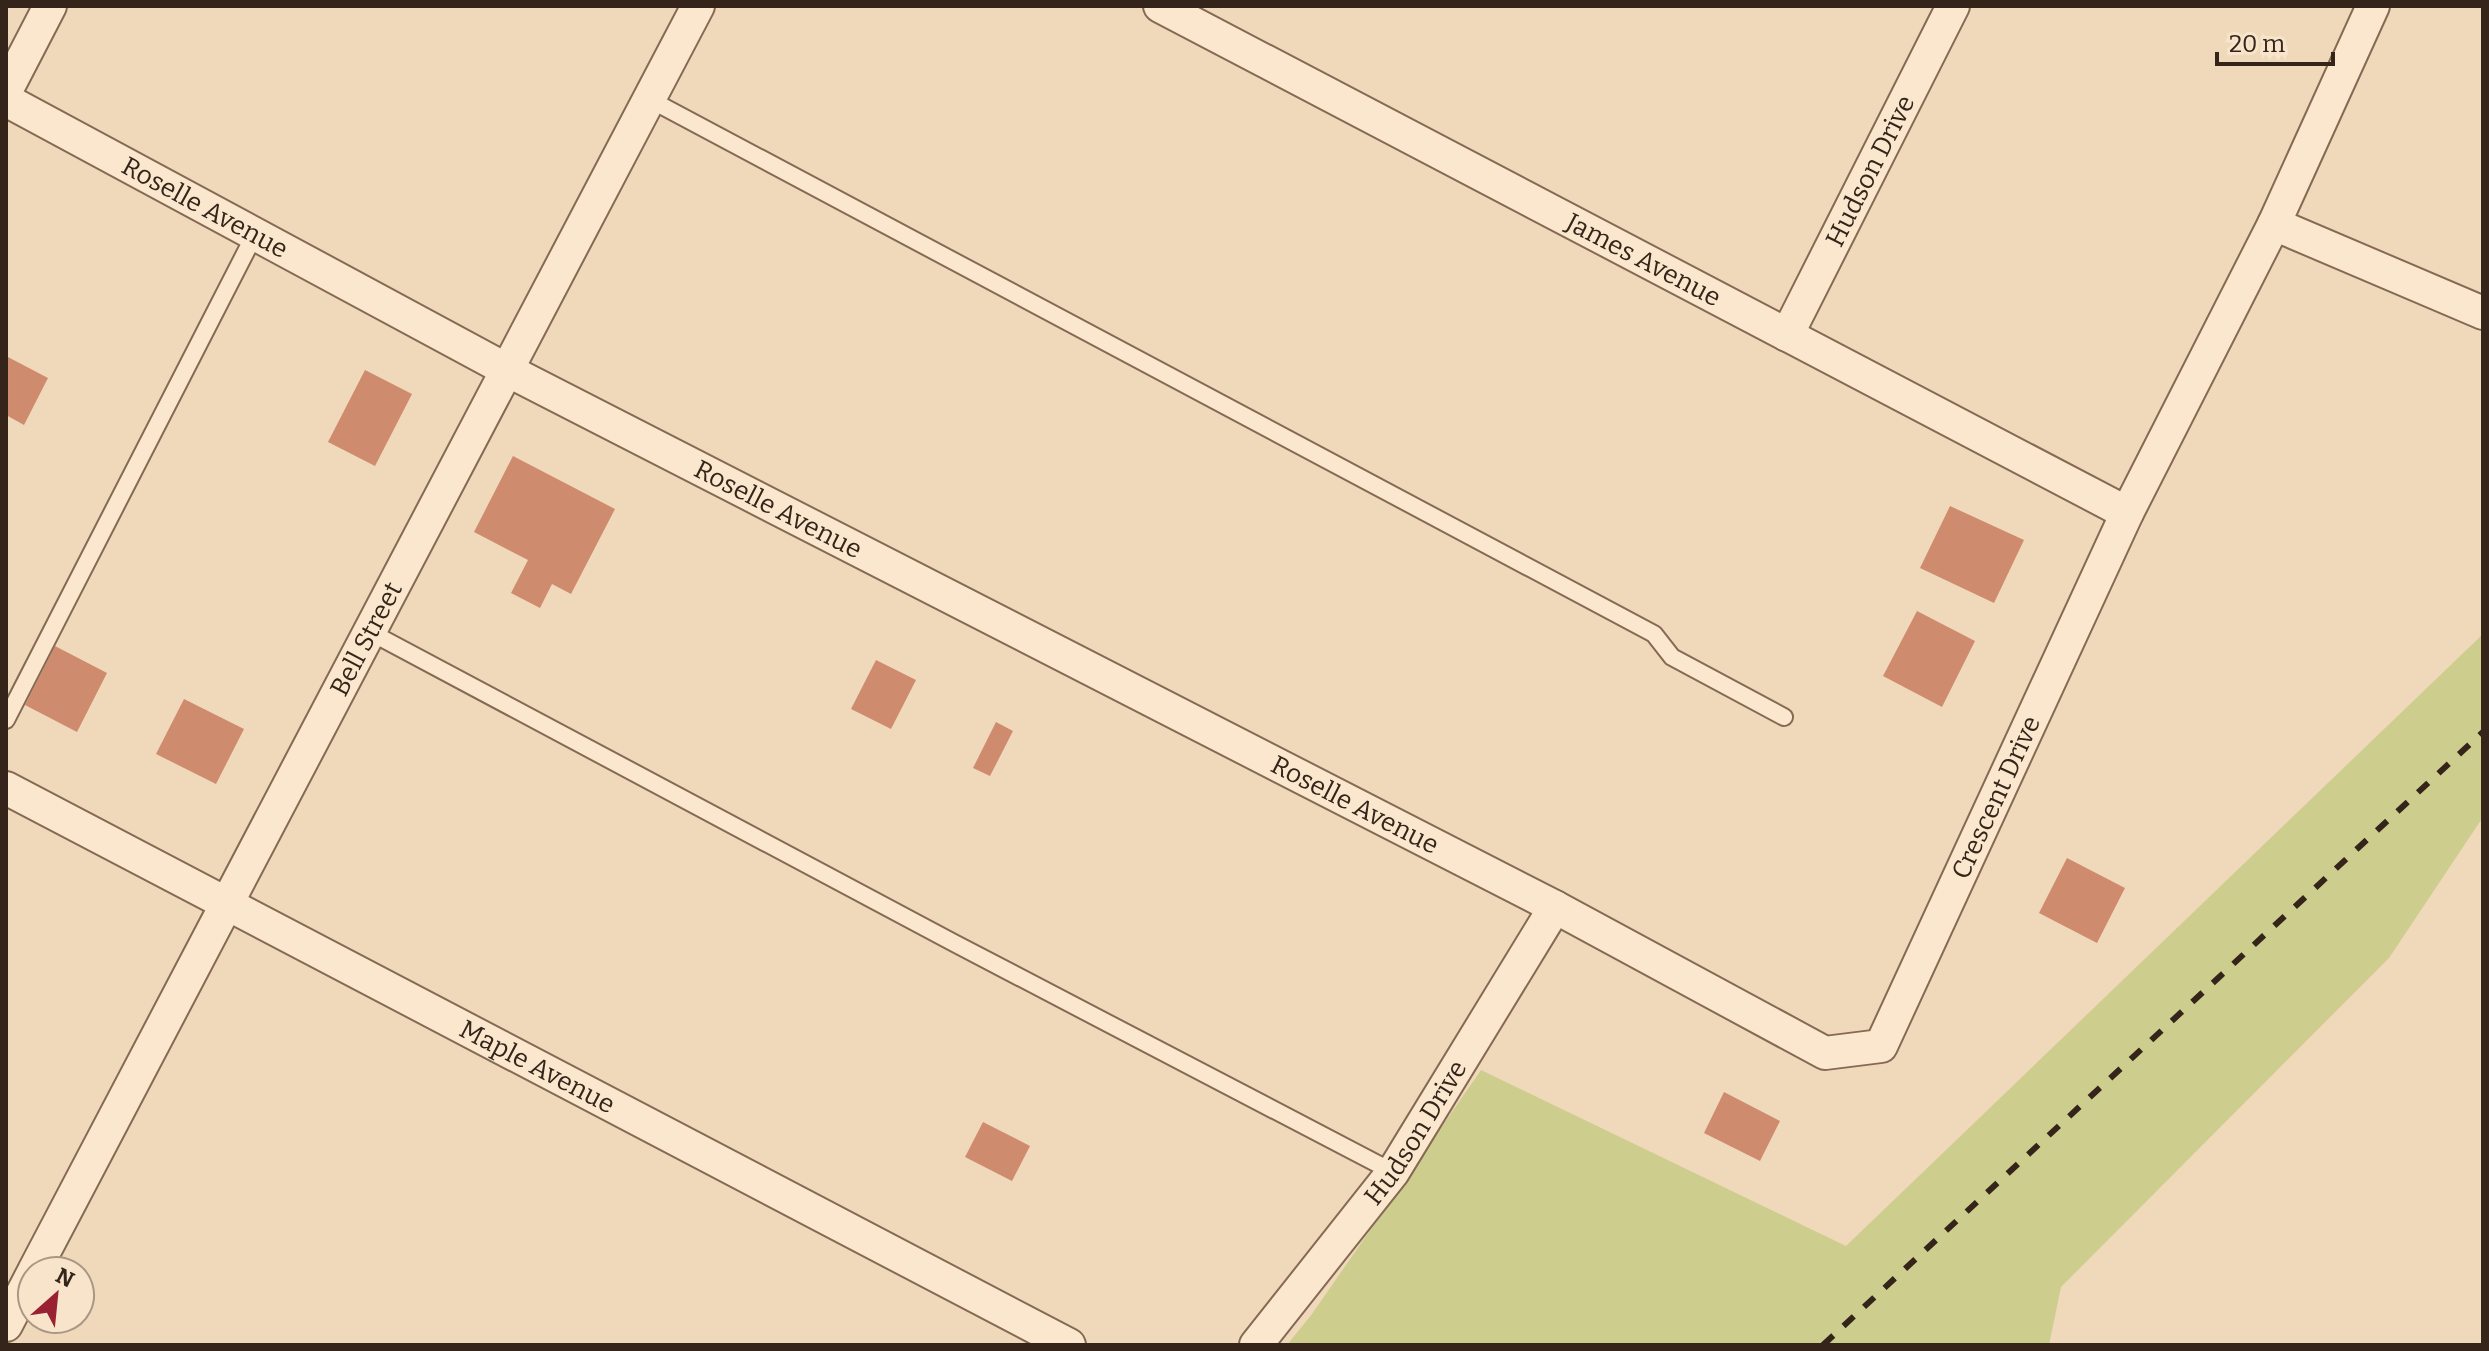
<svg xmlns="http://www.w3.org/2000/svg" width="2489" height="1351" viewBox="0 0 2489 1351" font-family="Bitter,serif">
<style>
.green{fill:#cdcd8e}
.building{fill:#cf8b6e}
.lines{fill:none;stroke-linecap:round;stroke-linejoin:round}
.service-casing{stroke:#866954;stroke-width:20}
.minor-casing{stroke:#866954;stroke-width:36}
.service{stroke:#fae7cd;stroke-width:16}
.minor{stroke:#fae7cd;stroke-width:32}
.rail{stroke:#35241a;stroke-width:6;stroke-dasharray:14 14;stroke-linecap:butt}
.labels{text-anchor:middle;stroke-width:6;stroke-linejoin:round;paint-order:stroke}
.street-label{font-size:26px;fill:#35241a;stroke:#f7e4ca}
</style>
<rect width="100%" height="100%" fill="#efd9ba"/>
<!-- green -->
<path class="green" d="M2483 634V817L2389 958 2061 1287 2049 1345H1287L1312 1314 1481 1070 1846 1246Z"/>
<!-- building -->
<g class="building">
<path d="M6 356 48 378 24 425 6 415Z"/>
<path d="M365 370 412 394 375 466 328 442Z"/>
<path d="M513 456 615 509 571 594 552 584 540 608 511 593 528 560 474 532Z"/>
<path d="M1950 506 2024 540 1994 603 1920 568Z"/>
<path d="M1917 611 1975 641 1942 707 1883 676Z"/>
<path d="M55 646 107 673 77 732 25 705Z"/>
<path d="M876 660 916 680 891 729 851 709Z"/>
<path d="M184 699 244 729 216 784 156 754Z"/>
<path d="M996 722 1013 731 990 776 973 768Z"/>
<path d="M2067 858 2125 888 2097 943 2039 913Z"/>
<path d="M1724 1092 1780 1121 1760 1161 1704 1133Z"/>
<path d="M983 1122 1030 1146 1012 1181 965 1157Z"/>
</g>
<g class="lines">
<!-- service casing -->
<g class="service-casing">
<g id="service">
<path d="M649 99 1654 634 1672 657 1784 717"/>
<path d="M370 632 954 943 1393 1172"/>
<path d="M6 720 255 234"/>
</g>
</g>
<!-- minor casing -->
<g class="minor-casing">
<g id="minor">
<path id="s1" d="M1160 6 2127 513"/>
<path d="M2373 6 2274 224 2483 313"/>
<path d="M6 91 50 6"/>
<path id="s2" d="M6 100 507 370 1555 907 1825 1053 1881 1046 2127 513 2274 224"/>
<path id="s3" d="M1787 335 1953 6"/>
<path id="s4" d="M6 788 1069 1345"/>
<path id="s5" d="M34 1271 698 6"/>
<path d="M6 1325 32 1275"/>
<path id="s6" d="M1256 1345 1393 1172 1555 907"/>
</g>
</g>
<!-- service -->
<use href="#service" class="service"/>
<!-- minor -->
<use href="#minor" class="minor"/>
<!-- rail -->
<path class="rail" d="M1823 1345 2483 732"/>
</g>
<g class="labels">
<!-- street labels -->
<g class="street-label">
<text dy="9" stroke="none"><textPath href="#s3" startOffset="184">Hudson Drive</textPath></text>
<text dy="9" stroke="none"><textPath href="#s2" startOffset="226">Roselle Avenue</textPath></text>
<text dy="9" stroke="none"><textPath href="#s1" startOffset="546">James Avenue</textPath></text>
<text dy="9" stroke="none"><textPath href="#s2" startOffset="874">Roselle Avenue</textPath></text>
<text dy="9" stroke="none"><textPath href="#s5" startOffset="714">Bell Street</textPath></text>
<text dy="9" stroke="none"><textPath href="#s2" startOffset="2384">Crescent Drive</textPath></text>
<text dy="9" stroke="none"><textPath href="#s2" startOffset="1522">Roselle Avenue</textPath></text>
<text dy="9" stroke="none"><textPath href="#s4" startOffset="600">Maple Avenue</textPath></text>
<text dy="9" stroke="none"><textPath href="#s6" startOffset="266">Hudson Drive</textPath></text>
</g>
</g>
<!-- border -->
<rect width="2489" height="1351" fill="none" stroke="#35241a" stroke-width="16"/>
<!-- north arrow -->
<g transform="translate(56 1295) rotate(27)"><circle r="38" fill="#f7e4ca" stroke="#a99784" stroke-width="2"/>
<path d="M0-6L14 30L0 20L-14 30Z" fill="#982231"/>
<text y="-12" font-size="22" font-weight="bold" text-anchor="middle" fill="#35241a">N</text>
</g>
<!-- scale -->
<path d="M2217 52v12h116v-12" fill="none" stroke="#35241a" stroke-width="4"/>
<text x="2229" y="52" font-size="24" fill="#35241a" stroke="#f7e4ca" stroke-width="6" paint-order="stroke">20 m</text>
</svg>
